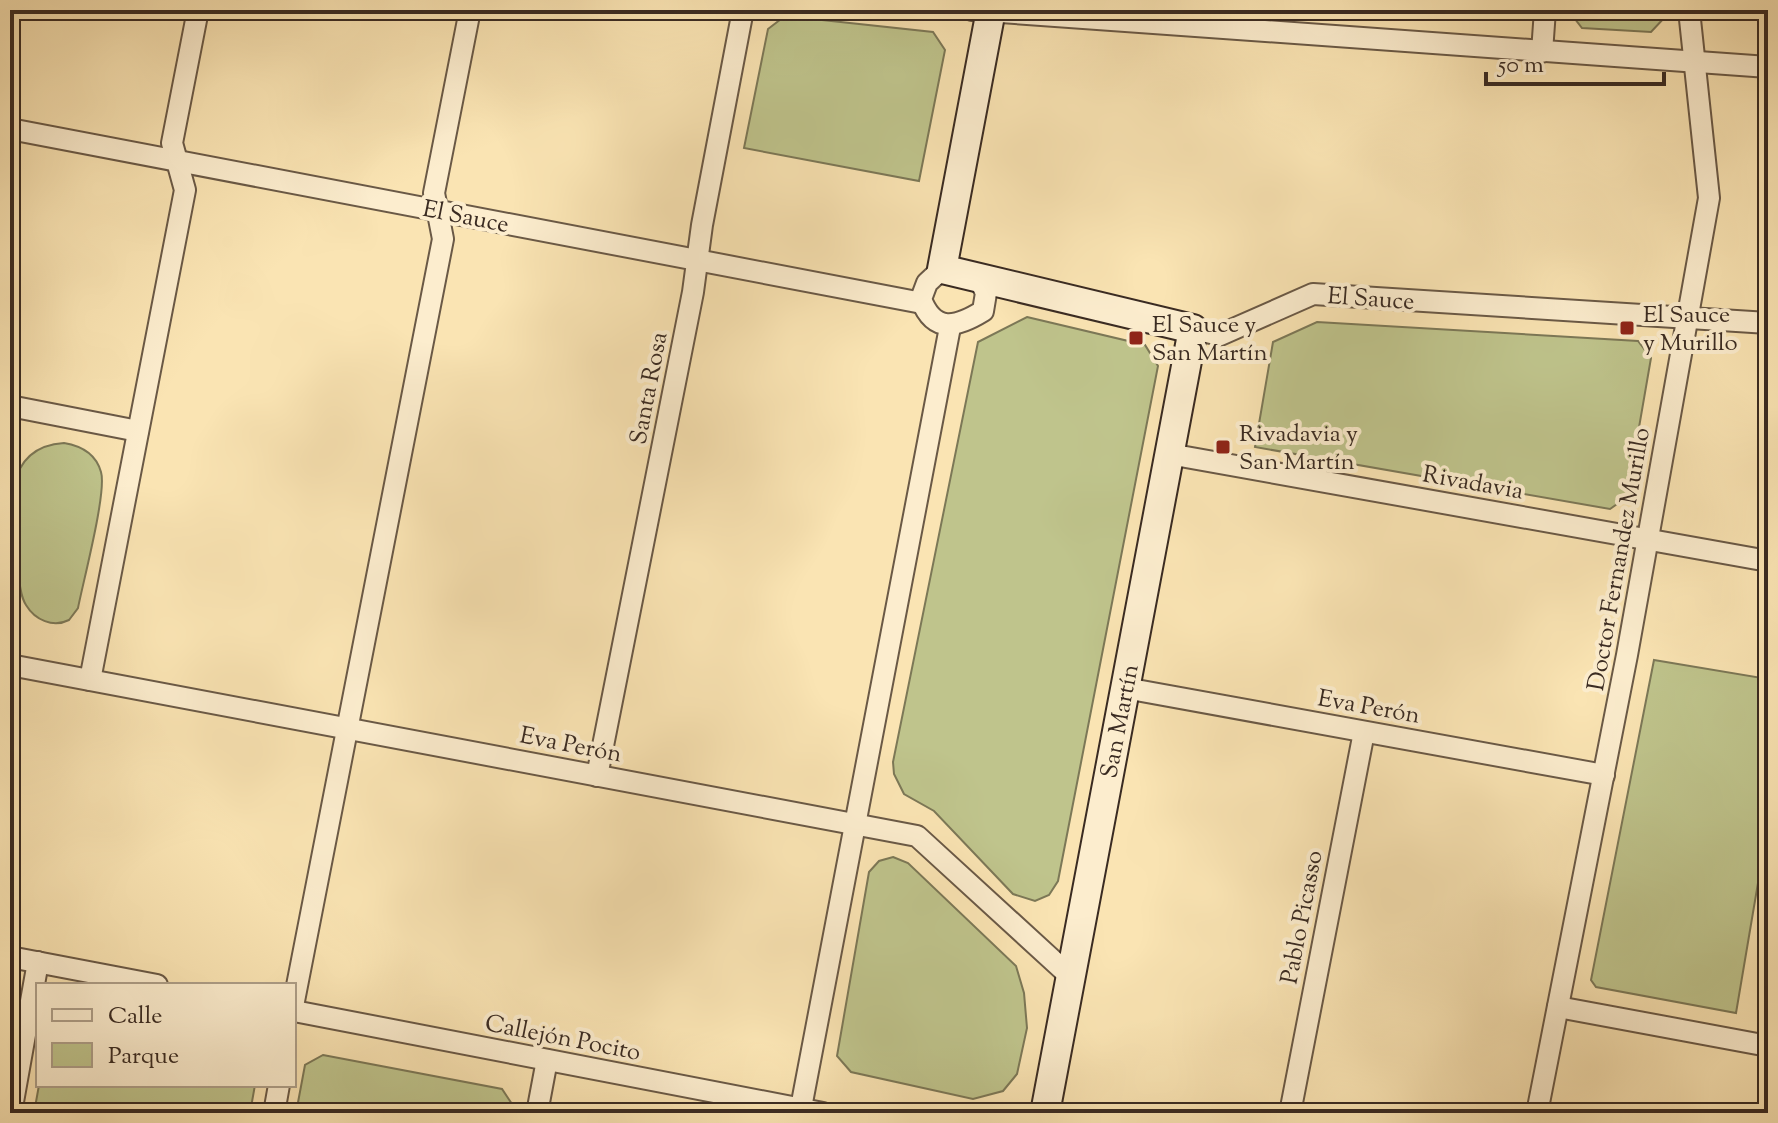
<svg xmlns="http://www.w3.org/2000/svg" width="1778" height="1123" viewBox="0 0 1778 1123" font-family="'Sorts Mill Goudy',serif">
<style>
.green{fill:#bfc48c;stroke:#7c7857;stroke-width:2}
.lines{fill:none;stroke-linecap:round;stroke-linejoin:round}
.street-casing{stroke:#6a5946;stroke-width:24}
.secondary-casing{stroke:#3a2b22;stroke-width:32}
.street{stroke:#fcedce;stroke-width:20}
.secondary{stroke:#fcedce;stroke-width:28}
.poi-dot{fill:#8f2418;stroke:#fcedce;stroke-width:3}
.labels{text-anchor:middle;stroke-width:8;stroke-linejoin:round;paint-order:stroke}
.street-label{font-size:24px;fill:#3a2b22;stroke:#fcedce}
.poi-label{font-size:24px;fill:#3a2b22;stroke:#fcedce;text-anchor:start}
</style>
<rect width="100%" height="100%" fill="#fae4b3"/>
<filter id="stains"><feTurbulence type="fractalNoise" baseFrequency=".0025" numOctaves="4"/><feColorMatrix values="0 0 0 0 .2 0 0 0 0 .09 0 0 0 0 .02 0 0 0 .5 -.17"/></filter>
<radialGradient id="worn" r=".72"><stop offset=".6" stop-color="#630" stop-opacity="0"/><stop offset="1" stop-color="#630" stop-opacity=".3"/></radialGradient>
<!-- green -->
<g class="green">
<path d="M1568 10H1665V17L1651 32 1582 28Z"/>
<path d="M785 16 933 32 945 50 919 181 744 148 768 29Z"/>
<path d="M1027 317 1145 345 1158 366 1058 881 1049 895 1035 901 1013 894 934 811 904 794 894 774 893 762 978 342Z"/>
<path d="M1317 322 1638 341 1651 358 1627 497 1610 509 1255 447 1273 342Z"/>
<path d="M64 443C82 446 96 454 101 472 107 492 83 582 78 608L69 620C53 628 35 620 26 605 19 594 19 576 17 563 9 517 0 447 64 443Z"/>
<path d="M1654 660 1768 679V824L1736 1013 1596 987 1591 980Z"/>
<path d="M893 857 908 863 1016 966 1024 993 1027 1028 1017 1074 1003 1091 973 1099 851 1072 837 1056 869 872 879 861Z"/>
<path d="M323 1055 502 1089 514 1107 513 1113H296L305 1065Z"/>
<path d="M39 1085H255L250 1113H34Z"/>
</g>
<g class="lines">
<!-- street casing -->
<g class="street-casing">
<g id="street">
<path d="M972 10 1768 67"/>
<path d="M1542 52 1545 10"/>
<path d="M10 129 922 303"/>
<path d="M942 269 927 283 921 299C934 334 957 327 983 311L986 293 979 278"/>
<path d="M1193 329 1220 335 1313 294 1768 323"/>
<path d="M10 406 138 431"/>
<path d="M1169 454 1768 561"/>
<path d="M10 665 917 836 1071 977"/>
<path d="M90 680 185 190 172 143 198 10"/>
<path d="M1125 688 1604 775"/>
<path d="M597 776 693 292 702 225 743 10"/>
<path d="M10 957 157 985"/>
<path d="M294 1001 443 239 434 193 470 10"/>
<path d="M1558 1007 1768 1046"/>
<path d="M294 1011 823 1113"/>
<path d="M11 1113 38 962"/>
<path d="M274 1113 279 1085"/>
<path d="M537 1113 547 1060"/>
<path d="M800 1113 950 327"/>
<path d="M1290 1113 1364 732"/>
<path d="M1537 1113 1627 655 1709 198 1689 10"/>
</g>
</g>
<!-- secondary casing -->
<g class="secondary-casing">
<path id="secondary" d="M991 10 942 269 1193 329 1045 1113"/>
</g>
<!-- street -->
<use href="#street" class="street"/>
<!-- secondary -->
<use href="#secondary" class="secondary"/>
</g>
<!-- markers -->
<g class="poi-dot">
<rect x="1619" y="320" width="16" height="16" rx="4"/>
<rect x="1128" y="330" width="16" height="16" rx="4"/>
<rect x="1215" y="439" width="16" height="16" rx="4"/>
</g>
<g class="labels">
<!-- street labels -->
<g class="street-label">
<text transform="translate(466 216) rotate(11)" y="8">El Sauce</text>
<text transform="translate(1371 298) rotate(4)" y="8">El Sauce</text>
<text transform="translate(648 388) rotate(-79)" y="8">Santa Rosa</text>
<text transform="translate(1473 482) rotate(10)" y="8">Rivadavia</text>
<text transform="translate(1618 559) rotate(-80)" y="8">Doctor Fernandez Murillo</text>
<text transform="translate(1369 706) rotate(10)" y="8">Eva Perón</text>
<text transform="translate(1119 721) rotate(-79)" y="8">San Martín</text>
<text transform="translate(571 744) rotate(11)" y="8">Eva Perón</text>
<text transform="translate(1301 917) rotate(-79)" y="8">Pablo Picasso</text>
<text transform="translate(563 1037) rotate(11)" y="8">Callejón Pocito</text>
</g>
<!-- poi labels -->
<g class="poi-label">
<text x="1643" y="322">El Sauce<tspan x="1643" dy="28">y Murillo</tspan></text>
<text x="1152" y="332">El Sauce y<tspan x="1152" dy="28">San Martín</tspan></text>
<text x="1239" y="441">Rivadavia y<tspan x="1239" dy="28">San Martín</tspan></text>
</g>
</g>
<!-- margin -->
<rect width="1778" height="1123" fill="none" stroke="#fae4b3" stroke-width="40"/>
<rect x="12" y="12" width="1754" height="1099" fill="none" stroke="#3a2b22" stroke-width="4"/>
<rect x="20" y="20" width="1738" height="1083" fill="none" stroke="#3a2b22" stroke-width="2"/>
<!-- legend -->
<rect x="36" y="983" width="260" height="104" fill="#fcedce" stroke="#ae9f89" stroke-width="2"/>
<rect x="52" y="1009" width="40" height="12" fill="#fcedce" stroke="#ae9f89" stroke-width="2"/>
<text x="108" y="1023" font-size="24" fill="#3a2b22">Calle</text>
<rect x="52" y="1043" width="40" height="24" fill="#bfc48c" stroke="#ae9f89" stroke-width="2"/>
<text x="108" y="1063" font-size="24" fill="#3a2b22">Parque</text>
<!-- scale -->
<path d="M1486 72v12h178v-12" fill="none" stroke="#3a2b22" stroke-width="4"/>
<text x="1498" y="72" font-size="24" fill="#3a2b22" stroke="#fcedce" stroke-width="6" paint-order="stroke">50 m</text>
<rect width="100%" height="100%" filter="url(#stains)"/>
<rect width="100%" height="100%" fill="url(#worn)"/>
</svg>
